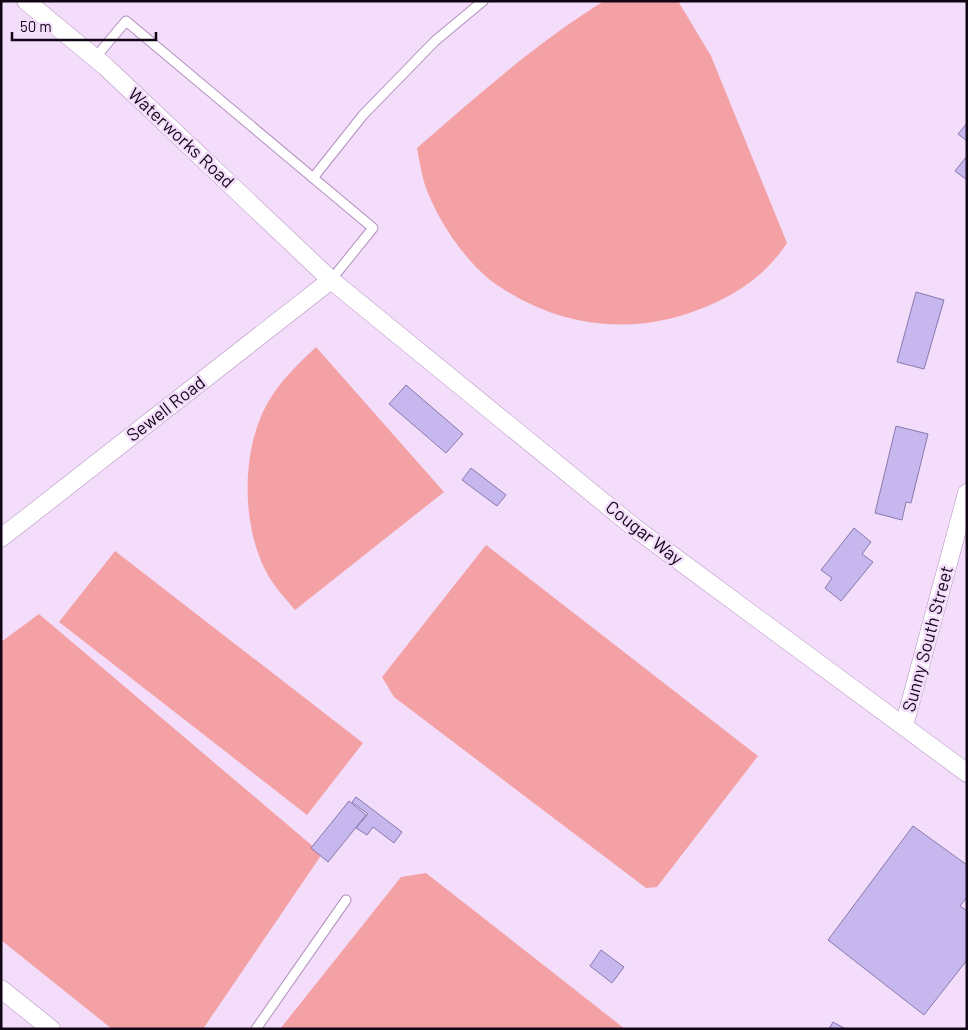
<svg xmlns="http://www.w3.org/2000/svg" width="968" height="1030" viewBox="0 0 968 1030" font-family="Barlow,sans-serif">
<style>
.park{fill:#f3a1a4}
.building{fill:#c6b7ee;stroke:#8879ad}
.lines{fill:none;stroke-linecap:round;stroke-linejoin:round}
.lane-casing{stroke:#b28fbe;stroke-width:11}
.street-casing{stroke:#b28fbe;stroke-width:19}
.lane{stroke:#fff;stroke-width:9}
.street{stroke:#fff;stroke-width:18}
.labels{text-anchor:middle;stroke-width:5;stroke-linejoin:round;paint-order:stroke}
.street-label{font-size:18px;fill:#120616;stroke:#f4ddfb}
</style>
<rect width="100%" height="100%" fill="#f4ddfb"/>
<!-- park -->
<g class="park">
<path d="M604 1H678L711 56 787 243C770 269 747 287 719 301 644 337 567 332 497 285 466 264 435 217 424 182 421 171 419 159 417 148 477 96 536 43 604 1Z"/>
<path d="M316 347 444 492 295 610C287 600 278 591 271 580 241 533 240 453 267 404 279 382 298 364 316 347Z"/>
<path d="M486 545 758 756 657 887 646 888 394 697 382 677Z"/>
<path d="M115 551 363 743 307 815 59 622Z"/>
<path d="M39 614 322 854 203 1029H112L1 940V642Z"/>
<path d="M426 873 625 1029H280L401 877Z"/>
</g>
<!-- building -->
<g class="building">
<path d="M967 123V141L958 134Z"/>
<path d="M967 156V180L955 171Z"/>
<path d="M916 292 944 300 924 369 897 362Z"/>
<path d="M406 385 463 434 446 453 389 404Z"/>
<path d="M896 426 928 434 911 503 906 502 902 520 875 513Z"/>
<path d="M471 468 506 495 497 506 462 480Z"/>
<path d="M854 528 871 542 862 554 873 562 841 601 825 588 832 578 821 570Z"/>
<path d="M356 797 402 832 394 843 373 827 367 835 356 828 368 814 352 802Z"/>
<path d="M349 801 366 815 328 862 311 848Z"/>
<path d="M913 826 967 865V897L960 906 967 911V960L924 1015 828 940Z"/>
<path d="M601 950 624 967 612 983 590 966Z"/>
<path d="M833 1022 846 1029H829Z"/>
</g>
<g class="lines">
<!-- lane casing -->
<g class="lane-casing">
<g id="lane">
<path d="M95 58 126 21 373 228 331 280"/>
<path d="M313 178 363 115 435 41 483 1"/>
<path d="M256 1029 346 900"/>
</g>
</g>
<!-- street casing -->
<g class="street-casing">
<g id="street">
<path d="M26 1 106 67 331 280 635 528 967 773"/>
<path d="M1 538 331 280"/>
<path d="M904 726 967 493"/>
<path d="M1 989 51 1029"/>
</g>
</g>
<!-- lane -->
<use href="#lane" class="lane"/>
<!-- street -->
<use href="#street" class="street"/>
</g>
<g class="labels">
<!-- street labels -->
<g class="street-label">
<text transform="translate(181 138) rotate(43)" y="6">Waterworks Road</text>
<text transform="translate(166 409) rotate(-38)" y="6">Sewell Road</text>
<text transform="translate(644 533) rotate(38)" y="6">Cougar Way</text>
<text transform="translate(928 639) rotate(-75)" y="6">Sunny South Street</text>
</g>
</g>
<!-- border -->
<rect width="968" height="1030" fill="none" stroke="#120616" stroke-width="5"/>
<!-- scale -->
<path d="M12 32v8h144v-8" fill="none" stroke="#120616" stroke-width="2.5"/>
<text x="20" y="32" font-size="15" fill="#120616" stroke="#f4ddfb" stroke-width="4" paint-order="stroke">50 m</text>
</svg>
